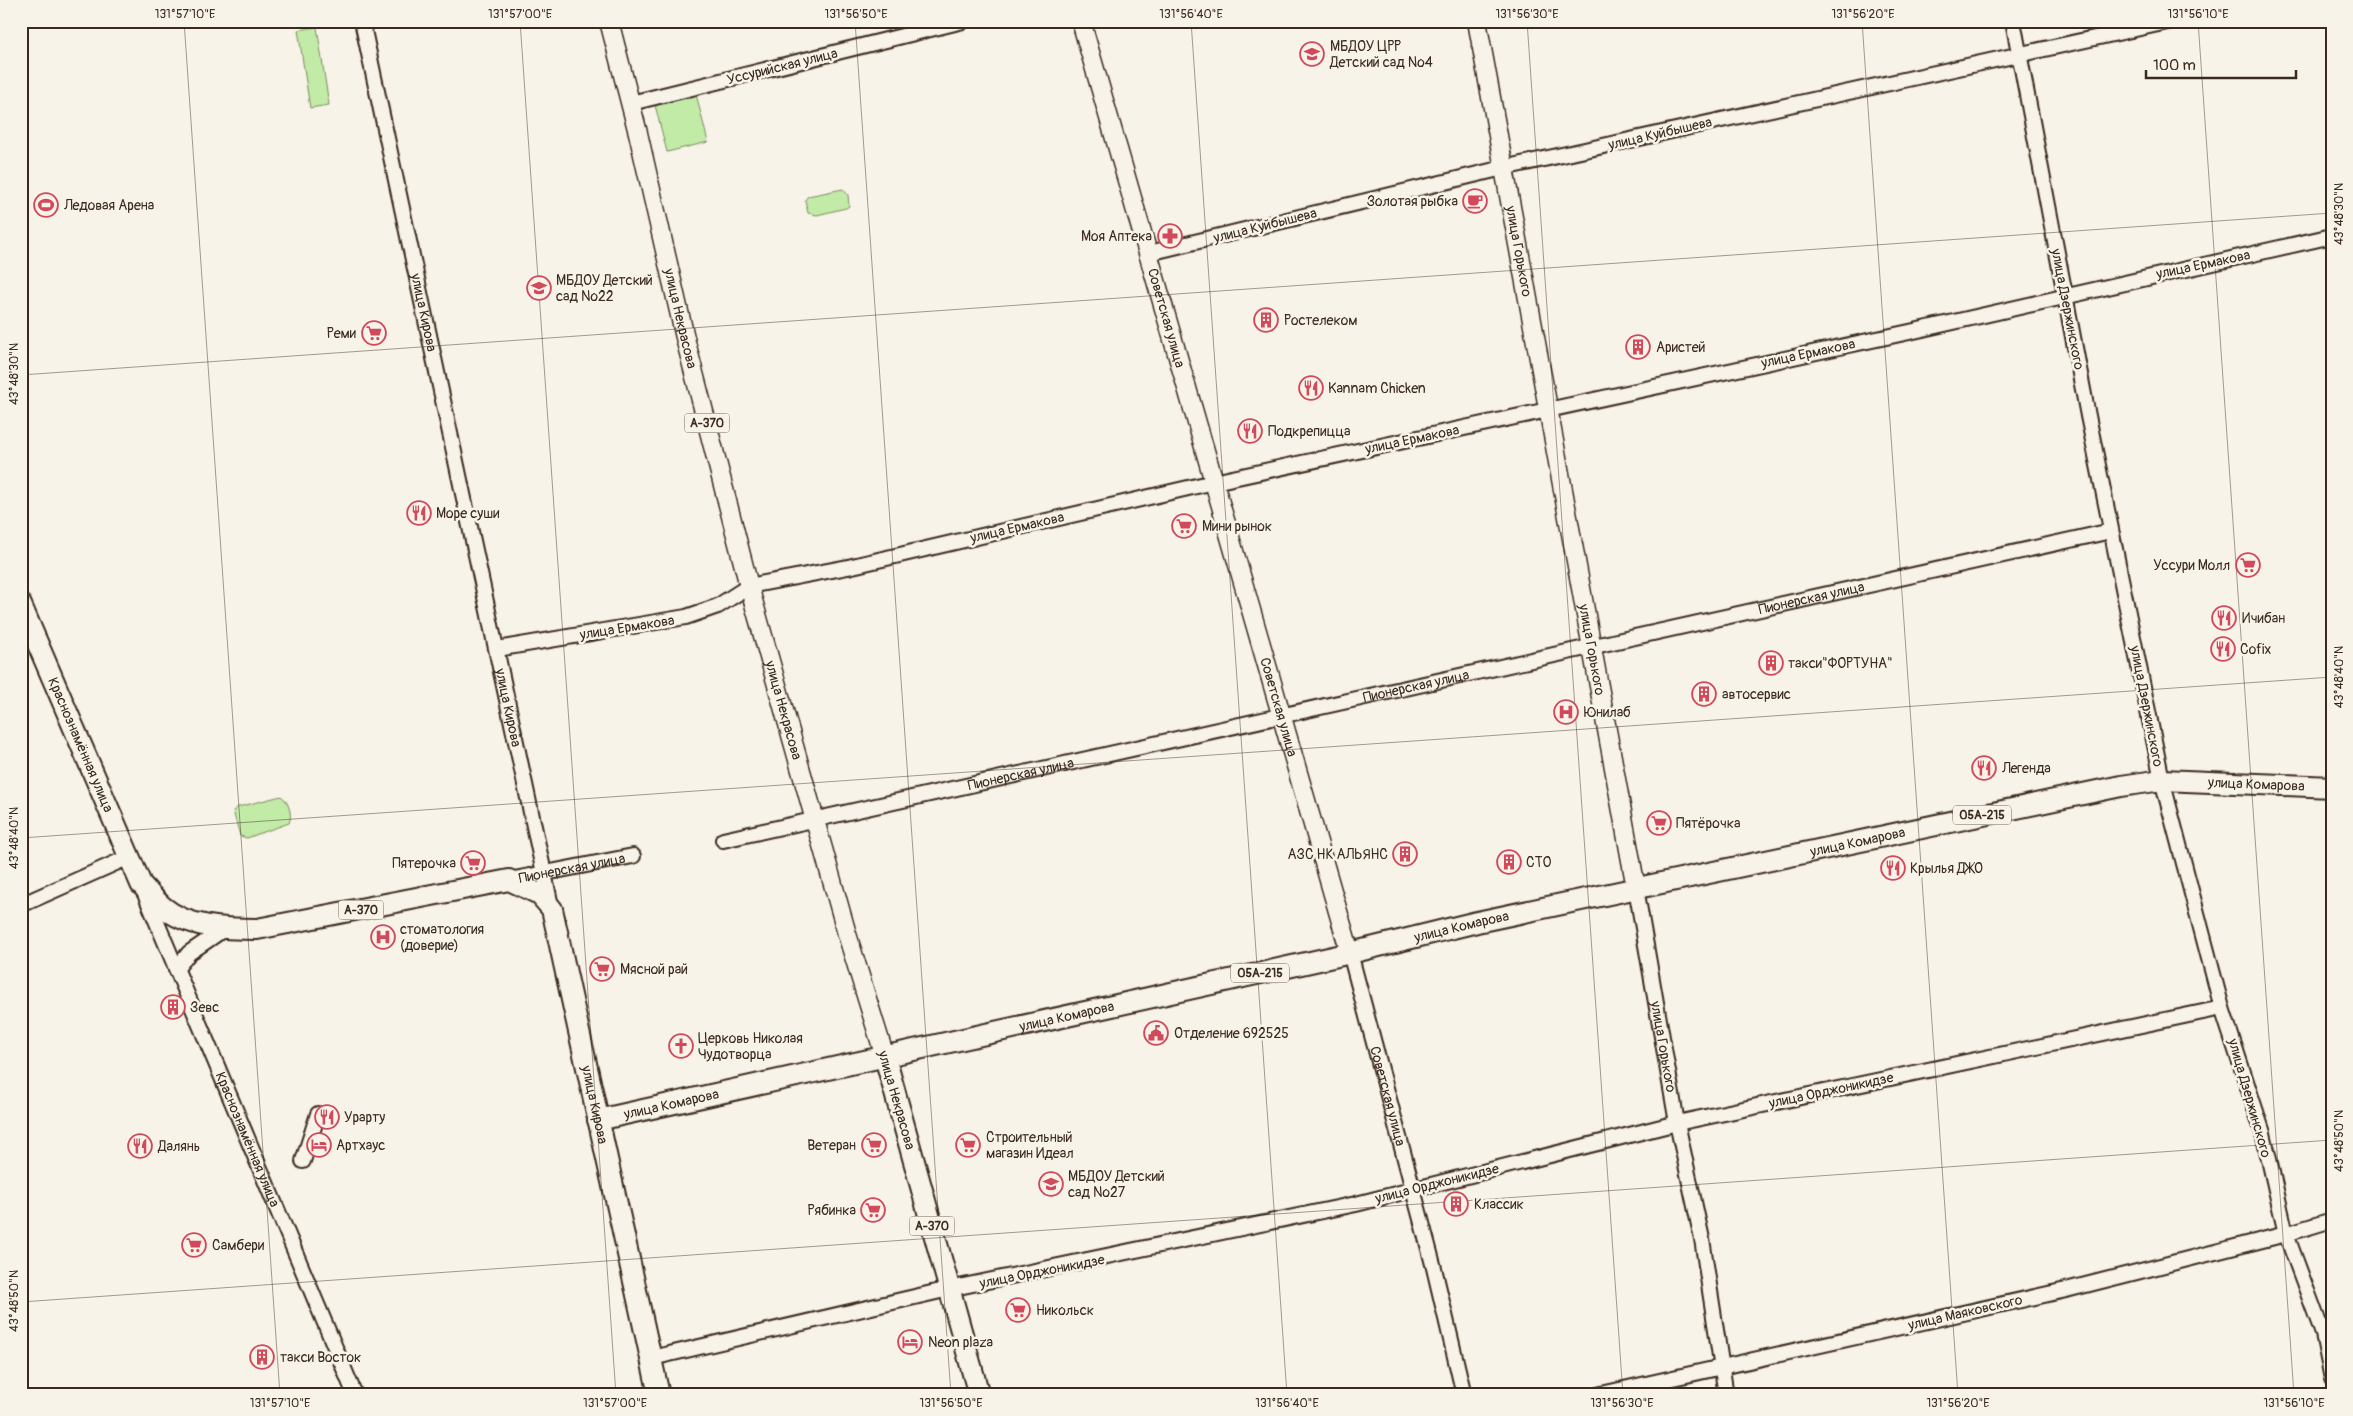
<svg xmlns="http://www.w3.org/2000/svg" width="2353" height="1416" viewBox="0 0 2353 1416" font-family="Pangolin,sans-serif">
<style>
.park{fill:#c1eba7;stroke:#7e8a62}
.lines{fill:none;stroke-linecap:round;stroke-linejoin:round}
.minor-casing{stroke:#3b2a1e;stroke-width:18}
.major-casing{stroke:#3b2a1e;stroke-width:21}
.highway-casing{stroke:#3b2a1e;stroke-width:24}
.minor{stroke:#f7f3e8;stroke-width:14}
.major{stroke:#f7f3e8;stroke-width:18}
.highway{stroke:#f7f3e8;stroke-width:20}
.ticks{fill:none;stroke:#3b2a1e;stroke-width:1;stroke-opacity:0.45}
.labels{text-anchor:middle;stroke-width:5;stroke-linejoin:round;paint-order:stroke}
.shield{fill:#f7f3e8;stroke:#73665b;stroke-width:1}
.shield-label{font-size:12px;font-weight:bold;fill:#3b2a1e}
.poi-label{font-size:14px;fill:#3b2a1e;stroke:#f7f3e8;text-anchor:start}
.street-label{font-size:14px;fill:#3b2a1e;stroke:#f7f3e8}
.neatline{fill:none;stroke:#3b2a1e;stroke-width:2}
.ticks-label{font-size:12px;text-anchor:middle;fill:#3b2a1e}
</style>
<rect width="100%" height="100%" fill="#f7f3e8"/>
<filter id="ink" filterUnits="userSpaceOnUse"><feTurbulence type="fractalNoise" baseFrequency=".02" numOctaves="2"/><feDisplacementMap in="SourceGraphic" scale="10" xChannelSelector="R" yChannelSelector="G"/><feConvolveMatrix kernelMatrix="1 2 1 2 8 2 1 2 1" color-interpolation-filters="sRGB"/></filter>
<g filter="url(#ink)">
<!-- park -->
<g class="park">
<path d="M317 27 329 105 310 108 298 30Z"/>
<path d="M696 94 708 142 667 152 655 105Z"/>
<path d="M843 189 848 195 849 206 846 208 817 215 808 213 805 200 808 196Z"/>
<path d="M281 796C288 800 293 815 289 823L247 838 240 836 233 811 238 807Z"/>
</g>
<g class="lines">
<!-- minor casing -->
<g class="minor-casing">
<g id="minor">
<path id="s1" d="M362 21 551 906"/>
<path d="M2013 21 2088 416 2162 780 2222 1008 2263 1133 2286 1234 2323 1334 2332 1379"/>
<path d="M631 103 963 21"/>
<path d="M1149 253 1503 168 2172 21"/>
<path d="M497 649 686 617 718 606 749 586 848 567 1214 482 1914 331 2332 236"/>
<path id="s2" d="M723 840 2111 531"/>
<path id="s3" d="M509 880 633 856"/>
<path id="s4" d="M1636 888 1677 1123 1702 1239 1726 1395"/>
<path id="s5" d="M145 894 355 1395"/>
<path d="M21 905 129 857"/>
<path id="s6" d="M1350 953 1434 1268 1464 1395"/>
<path d="M176 969 189 953 224 929"/>
<path d="M303 1161 318 1114"/>
<path d="M652 1358 949 1289 1356 1204 1677 1123 2222 1008"/>
<path d="M1597 1395 2066 1290 2286 1234 2332 1220"/>
</g>
</g>
<!-- major casing -->
<g class="major-casing">
<g id="major">
<path id="s7" d="M609 21 638 133 686 342 749 586 847 934 885 1057"/>
<path id="s8" d="M1081 21 1350 953"/>
<path id="s9" d="M1477 21 1636 888"/>
</g>
</g>
<!-- highway casing -->
<g class="highway-casing">
<g id="highway">
<path id="s10" d="M21 605 141 884C148 892 155 900 163 907 188 928 226 929 257 929L509 880 539 894 552 909 659 1395"/>
<path d="M885 1057 979 1395"/>
<path id="s11" d="M598 1120 1342 955 1477 922 2121 786 2162 780 2332 787"/>
</g>
</g>
<!-- minor -->
<use href="#minor" class="minor"/>
<!-- major -->
<use href="#major" class="major"/>
<!-- highway -->
<use href="#highway" class="highway"/>
</g>
</g>
<!-- ticks -->
<path class="ticks" d="M184 21 280 1395M520 21 616 1395M855 21 951 1395M1191 21 1287 1395M1527 21 1623 1395M1862 21 1958 1395M2198 21 2294 1395M21 375 2332 213M21 838 2332 677M21 1302 2332 1140"/>
<!-- icons -->
<defs>
<g id="school-ring" transform="scale(1.25)"><circle r="9.5" fill="#f7f3e8" stroke="#d1495b" stroke-width="1.5"/><path d="M0-5L7-2L0 1L-7-2ZM-4 1L0 2.5L4 1V4Q0 6-4 4Z" fill="#d1495b"/></g>
<g id="cafe-ring" transform="scale(1.25)"><circle r="9.5" fill="#f7f3e8" stroke="#d1495b" stroke-width="1.5"/><path d="M-5.5-4.5H6V0H3Q3 3.5 0 3.5H-2.5Q-5.5 3.5-5.5 0ZM3-3.2v2h1.7v-2ZM-6 4.5H4V6H-6Z" fill="#d1495b"/></g>
<g id="stadium-ring" transform="scale(1.25)"><circle r="9.5" fill="#f7f3e8" stroke="#d1495b" stroke-width="1.5"/><path d="M0-5a6.5 5 0 1 0 0 10a6.5 5 0 1 0 0-10ZM-3.5-1.8h7v3.6h-7Z" fill="#d1495b"/></g>
<g id="pharmacy-ring" transform="scale(1.25)"><circle r="9.5" fill="#f7f3e8" stroke="#d1495b" stroke-width="1.5"/><path d="M-2-6h4v4h4v4h-4v4h-4v-4h-4v-4h4Z" fill="#d1495b"/></g>
<g id="building-ring" transform="scale(1.25)"><circle r="9.5" fill="#f7f3e8" stroke="#d1495b" stroke-width="1.5"/><path d="M-4-6H4V6H1V3H-1V6H-4ZM-2.5-4.3h1.7v1.8h-1.7ZM.8-4.3h1.7v1.8H.8ZM-2.5-1h1.7V.8h-1.7ZM.8-1h1.7V.8H.8Z" fill="#d1495b"/></g>
<g id="supermarket-ring" transform="scale(1.25)"><circle r="9.5" fill="#f7f3e8" stroke="#d1495b" stroke-width="1.5"/><path d="M-6-5.5h2.5l.6 2H6L4.5 2H-2.5L-4.4-4H-6ZM-1.5 3.2a1.3 1.3 0 1 0 .1 0ZM3 3.2a1.3 1.3 0 1 0 .1 0Z" fill="#d1495b"/></g>
<g id="restaurant-ring" transform="scale(1.25)"><circle r="9.5" fill="#f7f3e8" stroke="#d1495b" stroke-width="1.5"/><path d="M-5-6h1v4h1v-4h1v4h1v-4h1v5L-1.5 .5V6h-2V.5L-5-1ZM5-6V6H3V1.5H1.5Q1.5-4 5-6Z" fill="#d1495b"/></g>
<g id="hospital-ring" transform="scale(1.25)"><circle r="9.5" fill="#f7f3e8" stroke="#d1495b" stroke-width="1.5"/><path d="M-5-5h3v3.5h4V-5h3V5h-3V1.5h-4V5h-3Z" fill="#d1495b"/></g>
<g id="civic-ring" transform="scale(1.25)"><circle r="9.5" fill="#f7f3e8" stroke="#d1495b" stroke-width="1.5"/><path d="M-.6-6.5H3V-4.5H.6V-3L4-1V1h2V6H-6V1h2V-1L-.6-3ZM-1.2 2.5V6h2.4V2.5Z" fill="#d1495b"/></g>
<g id="church-ring" transform="scale(1.25)"><circle r="9.5" fill="#f7f3e8" stroke="#d1495b" stroke-width="1.5"/><path d="M-1.2-6h2.4v3.5h3.3v2.4h-3.3V6h-2.4V-.1h-3.3v-2.4h3.3Z" fill="#d1495b"/></g>
<g id="hotel-ring" transform="scale(1.25)"><circle r="9.5" fill="#f7f3e8" stroke="#d1495b" stroke-width="1.5"/><path d="M-6-4.5h1.5V1H6V5H4.5V3h-9V5H-6ZM-4 0a1.8 1.8 0 1 1 3.6 0ZM.5 0V-2.5h3Q6-2.5 6 0Z" fill="#d1495b"/></g>
</defs>
<g fill-rule="evenodd">
<use href="#school-ring" x="1312" y="54"/>
<use href="#cafe-ring" x="1475" y="201"/>
<use href="#stadium-ring" x="46" y="205"/>
<use href="#pharmacy-ring" x="1170" y="236"/>
<use href="#school-ring" x="539" y="288"/>
<use href="#building-ring" x="1266" y="320"/>
<use href="#supermarket-ring" x="374" y="333"/>
<use href="#building-ring" x="1638" y="347"/>
<use href="#restaurant-ring" x="1311" y="388"/>
<use href="#restaurant-ring" x="1250" y="431"/>
<use href="#restaurant-ring" x="419" y="513"/>
<use href="#supermarket-ring" x="1184" y="526"/>
<use href="#supermarket-ring" x="2248" y="565"/>
<use href="#restaurant-ring" x="2224" y="618"/>
<use href="#restaurant-ring" x="2223" y="649"/>
<use href="#building-ring" x="1771" y="663"/>
<use href="#building-ring" x="1704" y="694"/>
<use href="#hospital-ring" x="1566" y="712"/>
<use href="#restaurant-ring" x="1984" y="768"/>
<use href="#supermarket-ring" x="1659" y="823"/>
<use href="#building-ring" x="1405" y="854"/>
<use href="#building-ring" x="1509" y="862"/>
<use href="#supermarket-ring" x="473" y="863"/>
<use href="#restaurant-ring" x="1893" y="868"/>
<use href="#hospital-ring" x="383" y="937"/>
<use href="#supermarket-ring" x="602" y="969"/>
<use href="#building-ring" x="173" y="1007"/>
<use href="#civic-ring" x="1156" y="1033"/>
<use href="#church-ring" x="681" y="1046"/>
<use href="#restaurant-ring" x="327" y="1117"/>
<use href="#hotel-ring" x="319" y="1145"/>
<use href="#supermarket-ring" x="874" y="1145"/>
<use href="#supermarket-ring" x="968" y="1145"/>
<use href="#restaurant-ring" x="140" y="1146"/>
<use href="#school-ring" x="1051" y="1184"/>
<use href="#building-ring" x="1456" y="1204"/>
<use href="#supermarket-ring" x="873" y="1210"/>
<use href="#supermarket-ring" x="194" y="1245"/>
<use href="#supermarket-ring" x="1018" y="1310"/>
<use href="#hotel-ring" x="910" y="1342"/>
<use href="#building-ring" x="262" y="1357"/>
</g>
<g class="labels">
<!-- shield labels -->
<g class="shield">
<rect x="684.5" y="413.5" width="45" height="19" rx="4"/>
<rect x="1953" y="805.5" width="58" height="19" rx="4"/>
<rect x="338.5" y="900.5" width="45" height="19" rx="4"/>
<rect x="1231" y="963.5" width="58" height="19" rx="4"/>
<rect x="909.5" y="1216.5" width="45" height="19" rx="4"/>
</g>
<g class="shield-label">
<text x="707" y="427">А-370</text>
<text x="1982" y="819">05А-215</text>
<text x="361" y="914">А-370</text>
<text x="1260" y="977">05А-215</text>
<text x="932" y="1230">А-370</text>
</g>
<!-- poi labels -->
<g class="poi-label">
<text x="1330" y="51">МБДОУ ЦРР<tspan x="1330" dy="16">Детский сад №4</tspan></text>
<text x="1458" y="206" text-anchor="end">Золотая рыбка</text>
<text x="64" y="210">Ледовая Арена</text>
<text x="1152" y="241" text-anchor="end">Моя Аптека</text>
<text x="556" y="285">МБДОУ Детский<tspan x="556" dy="16">сад №22</tspan></text>
<text x="1284" y="325">Ростелеком</text>
<text x="356" y="338" text-anchor="end">Реми</text>
<text x="1656" y="352">Аристей</text>
<text x="1328" y="393">Kannam Chicken</text>
<text x="1268" y="436">Подкрепицца</text>
<text x="436" y="518">Море суши</text>
<text x="1202" y="531">Мини рынок</text>
<text x="2230" y="570" text-anchor="end">Уссури Молл</text>
<text x="2242" y="623">Ичибан</text>
<text x="2240" y="654">Cofix</text>
<text x="1788" y="668">такси"ФОРТУНА"</text>
<text x="1722" y="699">автосервис</text>
<text x="1584" y="717">Юнилаб</text>
<text x="2002" y="773">Легенда</text>
<text x="1676" y="828">Пятёрочка</text>
<text x="1388" y="859" text-anchor="end">АЗС НК АЛЬЯНС</text>
<text x="1526" y="867">СТО</text>
<text x="456" y="868" text-anchor="end">Пятерочка</text>
<text x="1910" y="873">Крылья ДЖО</text>
<text x="400" y="934">стоматология<tspan x="400" dy="16">(доверие)</tspan></text>
<text x="620" y="974">Мясной рай</text>
<text x="190" y="1012">Зевс</text>
<text x="1174" y="1038">Отделение 692525</text>
<text x="698" y="1043">Церковь Николая<tspan x="698" dy="16">Чудотворца</tspan></text>
<text x="344" y="1122">Урарту</text>
<text x="986" y="1142">Строительный<tspan x="986" dy="16">магазин Идеал</tspan></text>
<text x="336" y="1150">Артхаус</text>
<text x="856" y="1150" text-anchor="end">Ветеран</text>
<text x="158" y="1151">Далянь</text>
<text x="1068" y="1181">МБДОУ Детский<tspan x="1068" dy="16">сад №27</tspan></text>
<text x="1474" y="1209">Классик</text>
<text x="856" y="1215" text-anchor="end">Рябинка</text>
<text x="212" y="1250">Самбери</text>
<text x="1036" y="1315">Никольск</text>
<text x="928" y="1347">Neon plaza</text>
<text x="280" y="1362">такси Восток</text>
</g>
<!-- street labels -->
<g class="street-label">
<text transform="translate(782 66) rotate(-14)" y="5">Уссурийская улица</text>
<text transform="translate(1660 133) rotate(-13)" y="5">улица Куйбышева</text>
<text transform="translate(1265 225) rotate(-14)" y="5">улица Куйбышева</text>
<text dy="5" stroke="none"><textPath href="#s9" startOffset="234">улица Горького</textPath></text>
<text transform="translate(2203 264) rotate(-12)" y="5">улица Ермакова</text>
<text transform="translate(2068 309) rotate(79)" y="5">улица Дзержинского</text>
<text dy="5" stroke="none"><textPath href="#s1" startOffset="298">улица Кирова</textPath></text>
<text dy="5" stroke="none"><textPath href="#s8" startOffset="309">Советская улица</textPath></text>
<text dy="5" stroke="none"><textPath href="#s7" startOffset="306">улица Некрасова</textPath></text>
<text transform="translate(1808 353) rotate(-12)" y="5">улица Ермакова</text>
<text transform="translate(1412 439) rotate(-12)" y="5">улица Ермакова</text>
<text transform="translate(1017 527) rotate(-13)" y="5">улица Ермакова</text>
<text dy="5" stroke="none"><textPath href="#s2" startOffset="1115">Пионерская улица</textPath></text>
<text transform="translate(627 627) rotate(-9)" y="5">улица Ермакова</text>
<text dy="5" stroke="none"><textPath href="#s9" startOffset="639">улица Горького</textPath></text>
<text dy="5" stroke="none"><textPath href="#s2" startOffset="710">Пионерская улица</textPath></text>
<text dy="5" stroke="none"><textPath href="#s8" startOffset="714">Советская улица</textPath></text>
<text transform="translate(2147 706) rotate(79)" y="5">улица Дзержинского</text>
<text dy="5" stroke="none"><textPath href="#s1" startOffset="702">улица Кирова</textPath></text>
<text dy="5" stroke="none"><textPath href="#s7" startOffset="711">улица Некрасова</textPath></text>
<text dy="5" stroke="none"><textPath href="#s10" startOffset="152">Краснознамённая улица</textPath></text>
<text dy="5" stroke="none"><textPath href="#s2" startOffset="305">Пионерская улица</textPath></text>
<text dy="5" stroke="none"><textPath href="#s11" startOffset="1695">улица Комарова</textPath></text>
<text dy="5" stroke="none"><textPath href="#s11" startOffset="1290">улица Комарова</textPath></text>
<text dy="5" stroke="none"><textPath href="#s3" startOffset="64">Пионерская улица</textPath></text>
<text dy="5" stroke="none"><textPath href="#s11" startOffset="885">улица Комарова</textPath></text>
<text dy="5" stroke="none"><textPath href="#s11" startOffset="480">улица Комарова</textPath></text>
<text dy="5" stroke="none"><textPath href="#s4" startOffset="161">улица Горького</textPath></text>
<text transform="translate(1831 1090) rotate(-12)" y="5">улица Орджоникидзе</text>
<text dy="5" stroke="none"><textPath href="#s6" startOffset="148">Советская улица</textPath></text>
<text transform="translate(2250 1098) rotate(74)" y="5">улица Дзержинского</text>
<text transform="translate(897 1100) rotate(74)" y="5">улица Некрасова</text>
<text dy="5" stroke="none"><textPath href="#s11" startOffset="75">улица Комарова</textPath></text>
<text dy="5" stroke="none"><textPath href="#s10" startOffset="944">улица Кирова</textPath></text>
<text dy="5" stroke="none"><textPath href="#s5" startOffset="266">Краснознамённая улица</textPath></text>
<text transform="translate(1437 1183) rotate(-14)" y="5">улица Орджоникидзе</text>
<text transform="translate(1042 1271) rotate(-11)" y="5">улица Орджоникидзе</text>
<text transform="translate(1965 1312) rotate(-13)" y="5">улица Маяковского</text>
</g>
</g>
<!-- margin -->
<rect width="2353" height="1416" fill="none" stroke="#f7f3e8" stroke-width="55"/>
<!-- scale -->
<path d="M2146 70v8h150v-8" fill="none" stroke="#3b2a1e" stroke-width="2.5"/>
<text x="2153" y="70" font-size="15" fill="#3b2a1e" stroke="#f7f3e8" stroke-width="4" paint-order="stroke">100 m</text>
<rect x="28" y="28" width="2298" height="1360" class="neatline"/>
<g class="ticks-label">
<text x="185" y="18">131°57'10"E</text>
<text x="520" y="18">131°57'00"E</text>
<text x="856" y="18">131°56'50"E</text>
<text x="1191" y="18">131°56'40"E</text>
<text x="1527" y="18">131°56'30"E</text>
<text x="1863" y="18">131°56'20"E</text>
<text x="2198" y="18">131°56'10"E</text>
<text transform="translate(2339 214) rotate(-90)" y="4">43°48'30"N</text>
<text transform="translate(14 374) rotate(-90)" y="4">43°48'30"N</text>
<text transform="translate(2339 677) rotate(-90)" y="4">43°48'40"N</text>
<text transform="translate(14 838) rotate(-90)" y="4">43°48'40"N</text>
<text transform="translate(2339 1141) rotate(-90)" y="4">43°48'50"N</text>
<text transform="translate(14 1301) rotate(-90)" y="4">43°48'50"N</text>
<text x="280" y="1407">131°57'10"E</text>
<text x="615" y="1407">131°57'00"E</text>
<text x="951" y="1407">131°56'50"E</text>
<text x="1287" y="1407">131°56'40"E</text>
<text x="1622" y="1407">131°56'30"E</text>
<text x="1958" y="1407">131°56'20"E</text>
<text x="2294" y="1407">131°56'10"E</text>
</g>
</svg>
